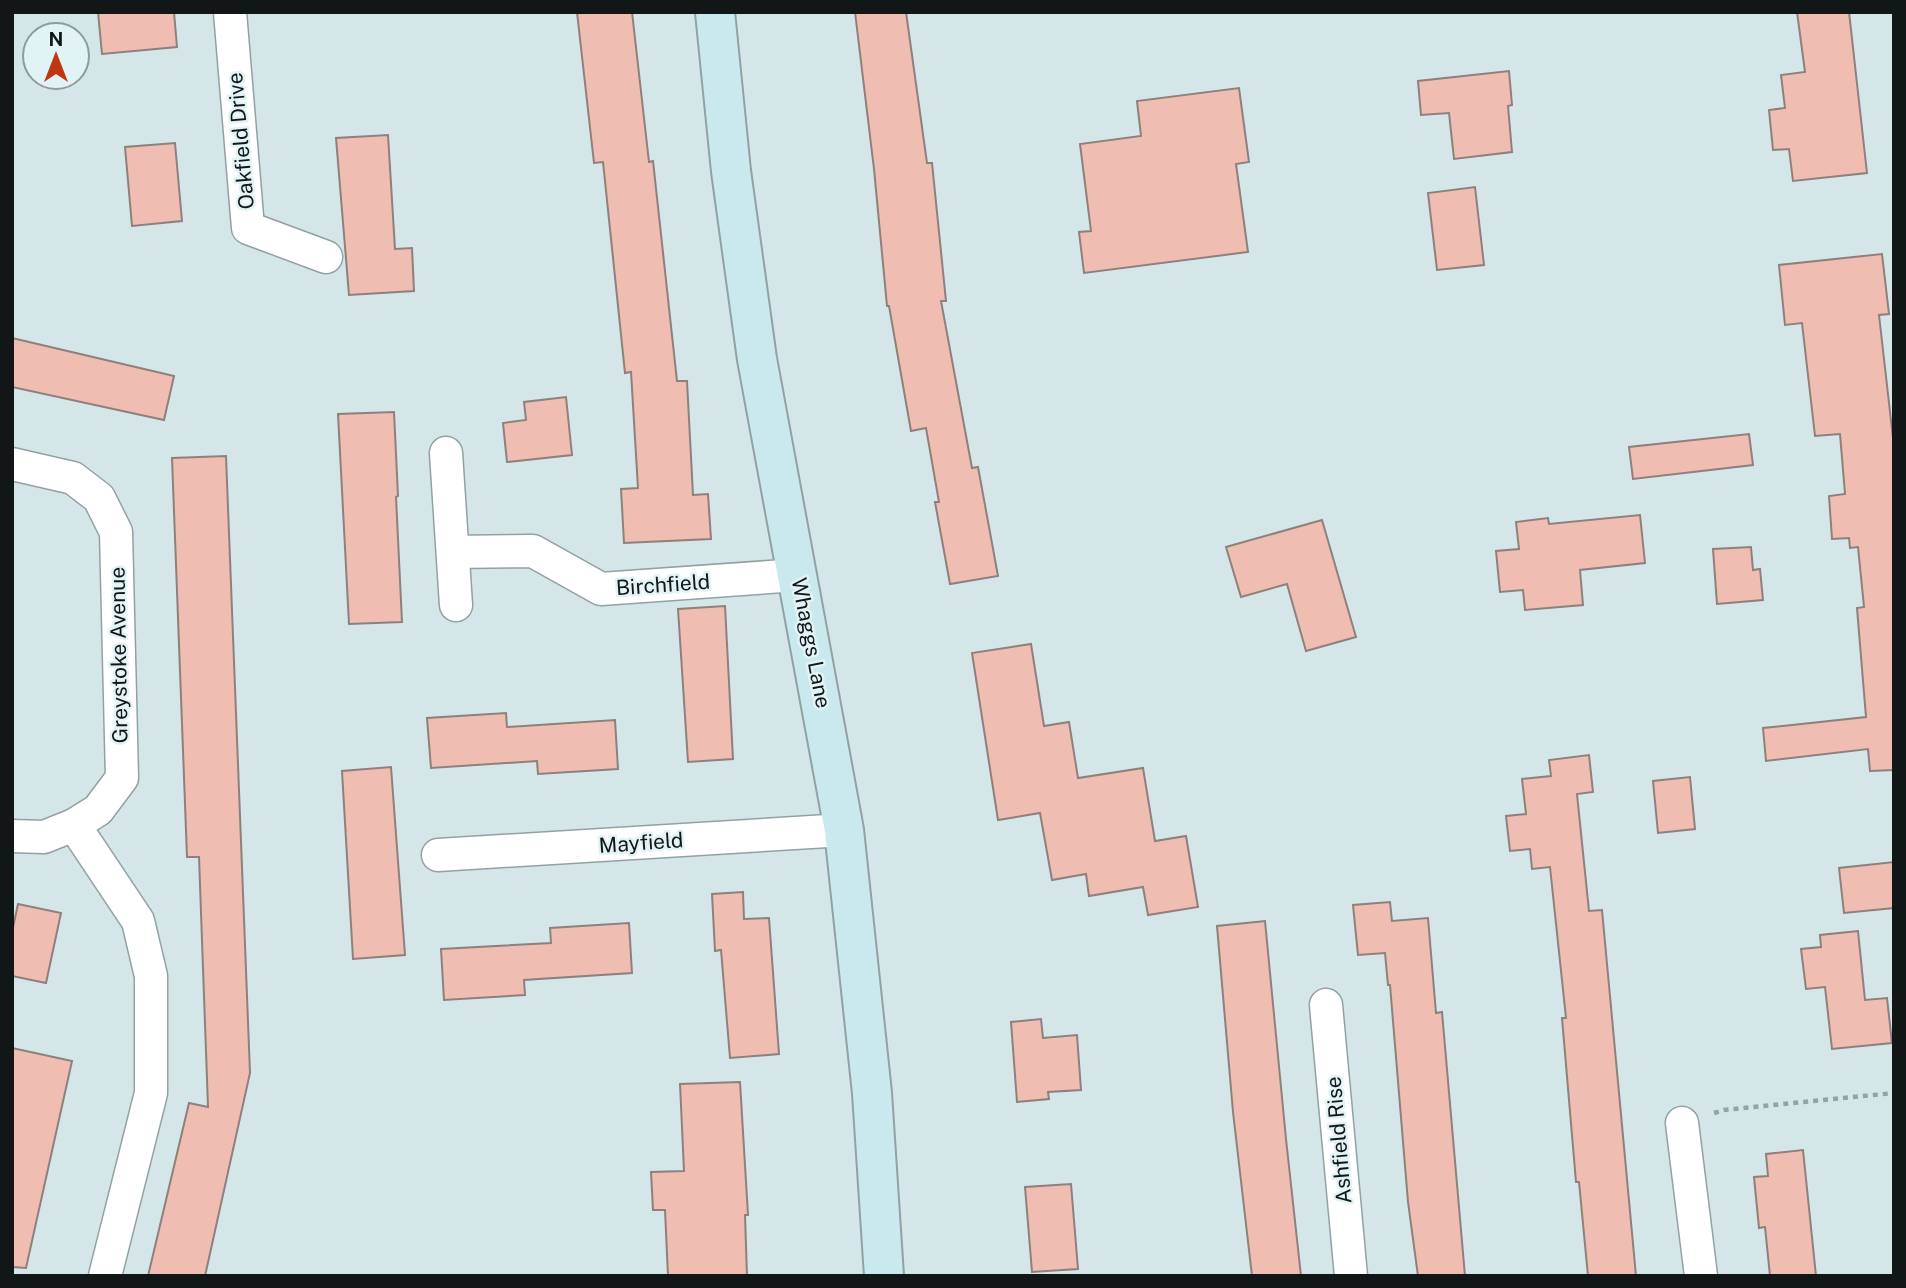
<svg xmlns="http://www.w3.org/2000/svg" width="1906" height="1288" viewBox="0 0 1906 1288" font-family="'Public Sans',sans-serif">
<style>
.building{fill:#efbdb1;stroke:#8e807c;stroke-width:2}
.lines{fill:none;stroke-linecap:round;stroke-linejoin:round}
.street-casing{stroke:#92a1a4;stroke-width:35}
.secondary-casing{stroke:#92a1a4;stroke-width:42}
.path{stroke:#95a2a4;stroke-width:4.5;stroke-dasharray:5 5;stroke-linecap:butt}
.street{stroke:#fff;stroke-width:32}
.secondary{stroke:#c9e9ee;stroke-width:38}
.labels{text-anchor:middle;stroke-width:5;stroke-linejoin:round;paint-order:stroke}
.street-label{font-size:21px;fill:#111617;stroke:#e2f3f5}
</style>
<rect width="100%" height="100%" fill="#d5e6e8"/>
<!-- building -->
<g class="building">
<path d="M98 12H174L177 47 102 54Z"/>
<path d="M577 12H632L649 162 653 161 677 381H687L693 495 708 494 711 539 624 543 621 489 638 488 631 372 625 373 603 162 594 163Z"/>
<path d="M855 12H906L927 163H932L946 301H941L972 468 978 467 998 576 950 584 935 502H939L926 428 911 431 889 306H887L874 169Z"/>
<path d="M1797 12H1849L1867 173 1793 181 1789 149 1773 150 1769 110 1785 108 1781 75 1805 72Z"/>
<path d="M1509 71 1512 105 1508 106 1512 152 1454 159 1449 113 1421 115 1418 81Z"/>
<path d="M1239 88 1249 162 1236 164 1248 252 1084 273 1079 232 1091 231 1080 144 1141 136 1137 101Z"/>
<path d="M388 135 395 249 412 248 414 291 349 295 336 138Z"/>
<path d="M175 143 182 221 132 226 125 147Z"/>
<path d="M1475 187 1484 265 1437 270 1428 193Z"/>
<path d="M1882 254 1889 314 1879 315 1894 447V770L1870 771 1868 749 1766 761 1763 728 1866 717 1857 608 1864 607 1858 547 1850 548 1849 538 1832 539 1829 496 1845 494 1840 434 1815 436 1802 323 1785 325 1779 265Z"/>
<path d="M12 338 174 376 164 420 12 387Z"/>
<path d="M566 397 572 455 507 462 503 423 526 420 524 402Z"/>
<path d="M394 412 398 496 396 497 402 622 349 624 338 414Z"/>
<path d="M1749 434 1753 465 1633 479 1629 447Z"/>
<path d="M226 456 250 1073 205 1276H148L189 1103 208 1107 199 857H187L172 458Z"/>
<path d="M1640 515 1645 563 1580 570 1583 605 1525 610 1523 590 1500 592 1496 551 1519 549 1516 522 1548 518 1549 524Z"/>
<path d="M1322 520 1356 637 1306 651 1287 584 1241 597 1226 547Z"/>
<path d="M1751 547 1753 570 1760 569 1763 600 1717 604 1713 549Z"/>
<path d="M725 606 733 759 688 762 678 609Z"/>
<path d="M1031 644 1044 726 1069 722 1078 778 1143 768 1155 841 1186 836 1198 907 1148 915 1143 887 1089 896 1086 874 1052 880 1040 813 998 820 972 653Z"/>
<path d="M506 713 507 727 615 720 618 769 538 774 537 761 431 768 427 718Z"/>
<path d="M1589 755 1593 792 1577 794 1589 911 1602 910 1636 1276H1588L1579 1182H1576L1562 1018H1566L1550 867 1532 869 1530 849 1510 851 1506 816 1526 814 1522 779 1551 776 1549 760Z"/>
<path d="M391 767 405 955 353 959 342 771Z"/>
<path d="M1690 777 1695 829 1658 833 1653 781Z"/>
<path d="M1894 862V908L1844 913 1839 868Z"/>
<path d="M743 892 744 919 769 918 779 1054 730 1058 721 950 715 951 712 894Z"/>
<path d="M1390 902 1392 921 1428 918 1436 1013 1442 1012 1465 1276H1418L1408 1202 1390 985H1388L1385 953 1358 955 1353 905Z"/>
<path d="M18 904 61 913 46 983 12 976V932Z"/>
<path d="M1265 921 1286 1139 1301 1276H1252L1233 1112 1217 926Z"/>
<path d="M629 923 632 973 524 980 525 995 444 1000 441 949 551 943 550 928Z"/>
<path d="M1858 931 1865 1000 1887 998 1892 1043 1832 1049 1825 987 1806 989 1801 949 1821 947 1820 935Z"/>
<path d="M1041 1019 1043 1038 1077 1035 1081 1090 1048 1092 1049 1099 1017 1102 1011 1022Z"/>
<path d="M12 1048 72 1061 26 1268 12 1267Z"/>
<path d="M740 1082 748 1215H745L747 1276H668L665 1210H653L651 1172 684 1171 680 1084Z"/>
<path d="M1803 1150 1816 1276H1770L1765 1227 1759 1228 1754 1177 1768 1176 1766 1154Z"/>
<path d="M1071 1184 1078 1269 1032 1272 1025 1187Z"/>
</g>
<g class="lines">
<!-- street casing -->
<g class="street-casing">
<g id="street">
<path d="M230 12 248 228 326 257"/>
<path d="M446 453 456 605"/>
<path d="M12 464 73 478 99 498 116 532 122 778 98 810 74 825 44 837 12 836"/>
<path d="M453 552 533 551 601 589 798 575"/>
<path d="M74 825 138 921 151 976V1093L105 1276"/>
<path d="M438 855 844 830"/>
<path d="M1326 1005 1351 1276"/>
<path d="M1682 1123 1701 1276"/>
</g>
</g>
<!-- secondary casing -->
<g class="secondary-casing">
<path id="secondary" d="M715 12 731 171 757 359 844 830 872 1093 884 1276"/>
</g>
<!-- path -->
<path class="path" d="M1714 1113 1724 1110 1894 1093"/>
<!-- street -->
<use href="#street" class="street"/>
<!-- secondary -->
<use href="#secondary" class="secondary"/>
</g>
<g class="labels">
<!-- street labels -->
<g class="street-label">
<text transform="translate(241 141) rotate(-95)" y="7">Oakfield Drive</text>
<text transform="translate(663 585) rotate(-4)" y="7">Birchfield</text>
<text transform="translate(811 643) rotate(79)" y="7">Whaggs Lane</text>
<text transform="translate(119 655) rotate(-91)" y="7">Greystoke Avenue</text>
<text transform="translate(641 843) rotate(-4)" y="7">Mayfield</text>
<text transform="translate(1339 1140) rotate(-95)" y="7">Ashfield Rise</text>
</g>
</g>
<!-- border -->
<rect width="1906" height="1288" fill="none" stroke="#111617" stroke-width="28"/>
<!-- north arrow -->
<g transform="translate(56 56)"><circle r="33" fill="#e2f3f5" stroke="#8e9b9c" stroke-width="2"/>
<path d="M0-5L12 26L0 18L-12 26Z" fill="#c03612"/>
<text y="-10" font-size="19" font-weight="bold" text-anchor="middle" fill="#111617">N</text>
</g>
</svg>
